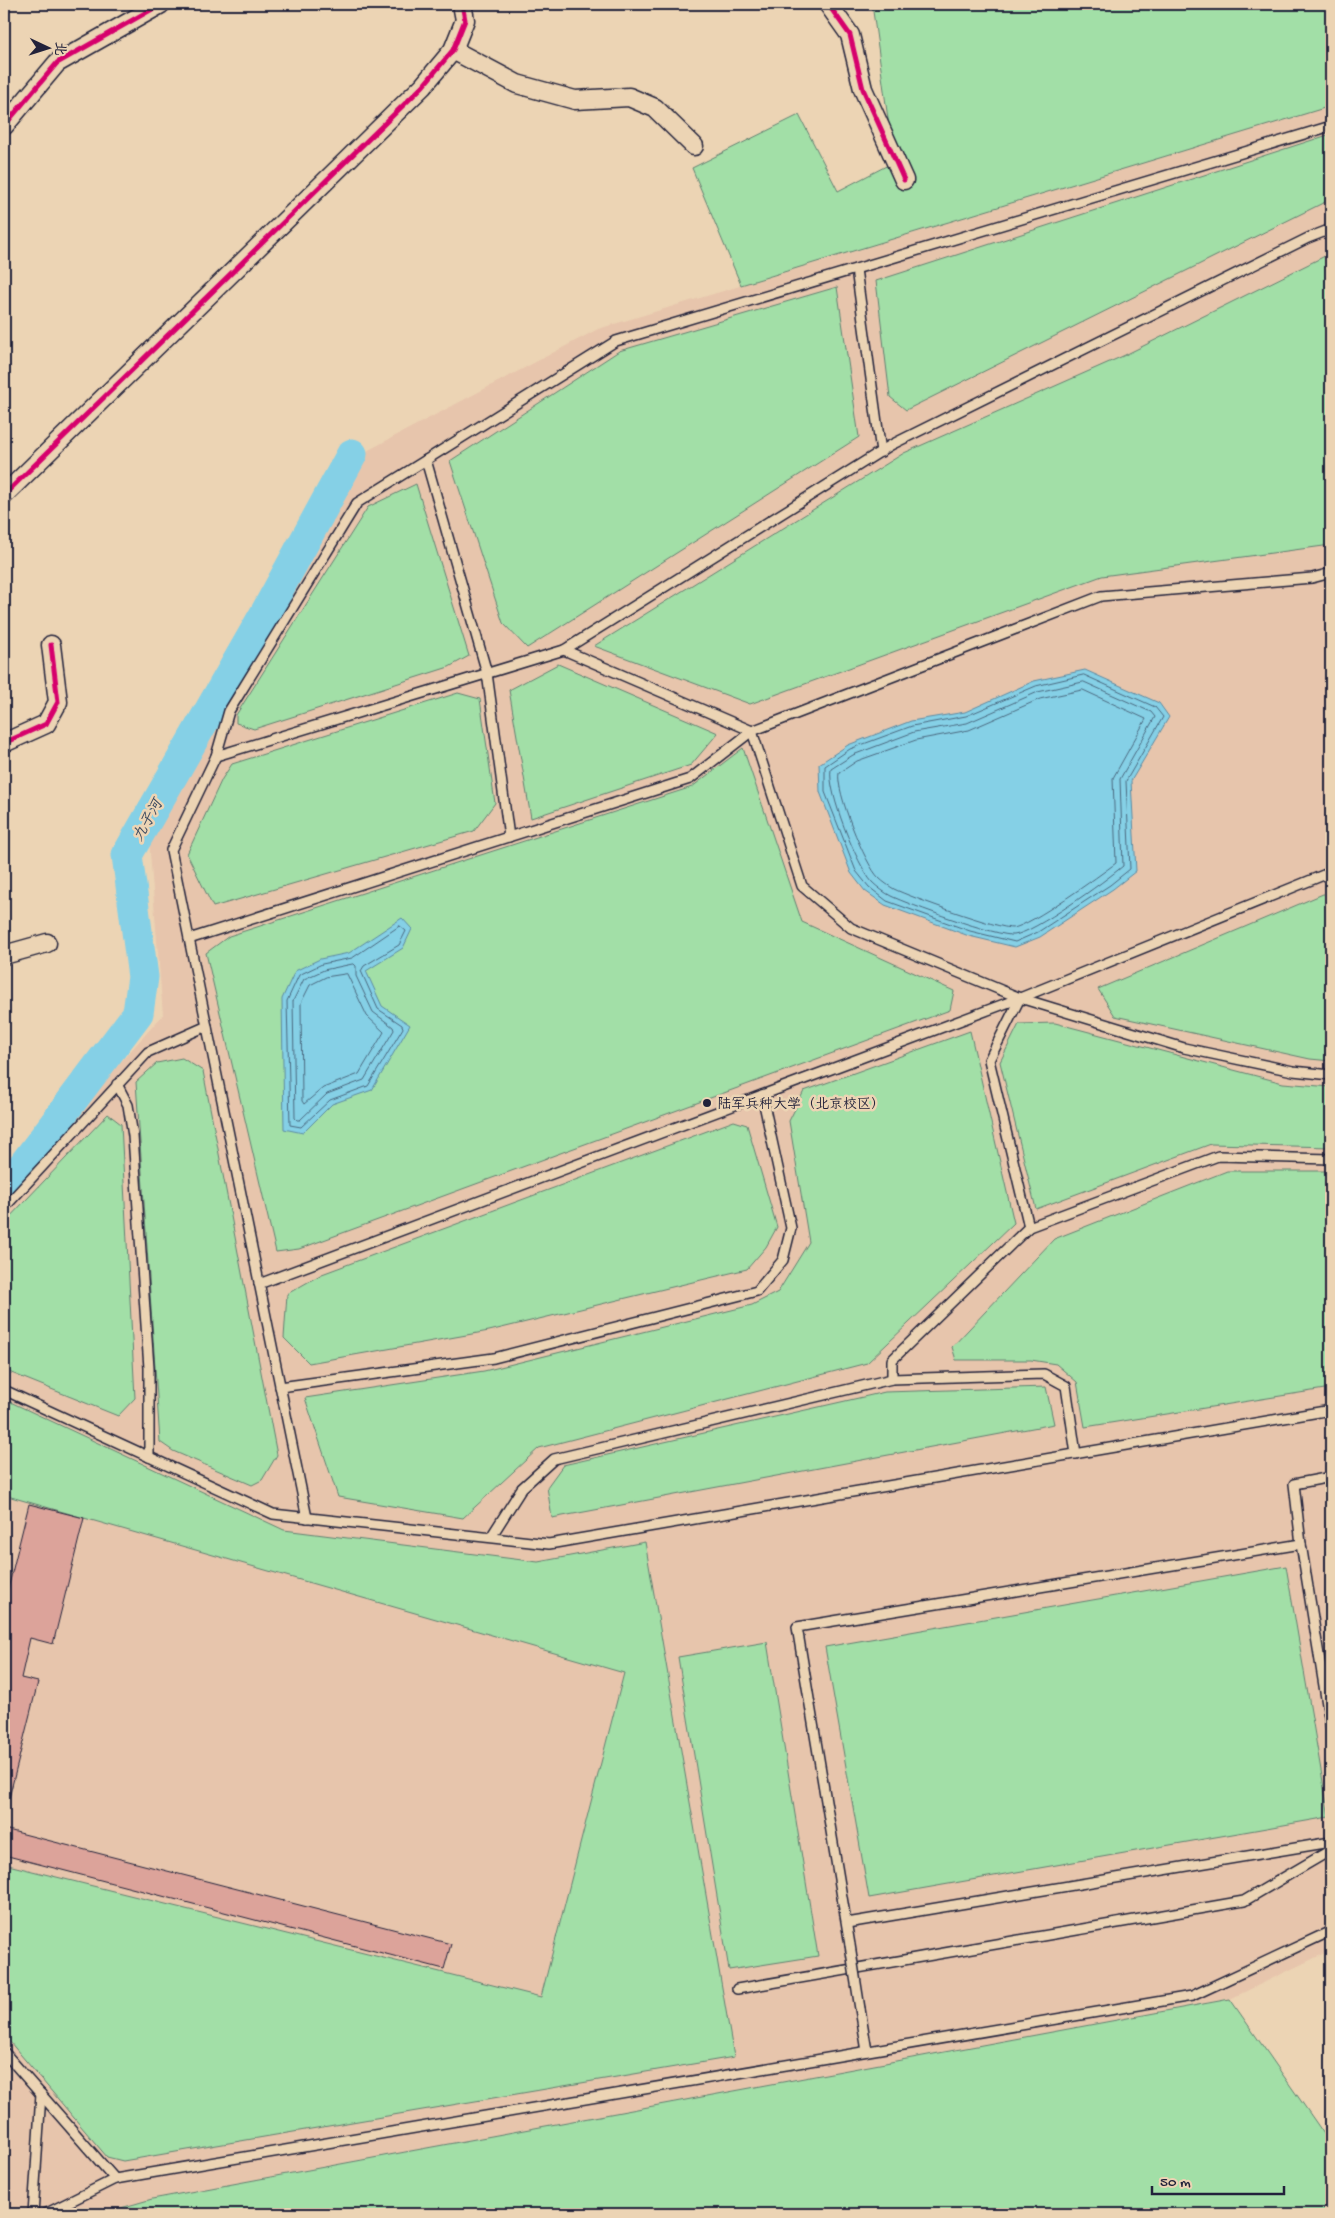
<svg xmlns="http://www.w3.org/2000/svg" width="1335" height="2218" viewBox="0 0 1335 2218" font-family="'Gochi Hand','LXGW WenKai TC',sans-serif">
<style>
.built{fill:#e7c5ac}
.green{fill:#a2dfa7;stroke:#628071}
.water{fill:#85d0e6;stroke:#5d8aa2}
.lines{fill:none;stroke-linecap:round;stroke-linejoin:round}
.shore{stroke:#4a687f;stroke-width:1}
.river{stroke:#85d0e6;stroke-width:31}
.building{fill:#dca39a;stroke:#22223b}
.service-casing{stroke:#22223b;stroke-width:12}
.minor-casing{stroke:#22223b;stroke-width:21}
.service{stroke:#ecd4b4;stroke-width:9}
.minor{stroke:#ecd4b4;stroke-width:18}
.service-bridge-casing{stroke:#22223b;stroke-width:12;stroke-linecap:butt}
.service-bridge{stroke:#ecd4b4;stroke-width:9}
.cycleway-casing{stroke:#ecd4b4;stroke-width:8}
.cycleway{stroke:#d6006c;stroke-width:5}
.poi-dot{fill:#22223b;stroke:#ecd4b4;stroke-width:2}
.labels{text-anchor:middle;stroke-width:5;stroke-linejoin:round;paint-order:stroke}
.poi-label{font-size:14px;fill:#22223b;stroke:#ecd4b4;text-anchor:start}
.water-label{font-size:15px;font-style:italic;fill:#36455d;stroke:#ecd4b4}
</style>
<rect width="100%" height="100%" fill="#ecd4b4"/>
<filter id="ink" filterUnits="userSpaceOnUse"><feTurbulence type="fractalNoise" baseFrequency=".02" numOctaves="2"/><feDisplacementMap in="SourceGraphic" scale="10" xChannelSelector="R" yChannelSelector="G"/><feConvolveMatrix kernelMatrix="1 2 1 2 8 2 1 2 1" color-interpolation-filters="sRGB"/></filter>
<g filter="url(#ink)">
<!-- built -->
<path class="built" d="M1331 106V1950L1230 1999 152 2199 100 2214H4V1191L163 1015 149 840 363 453 598 329Z"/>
<!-- green -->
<g class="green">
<path d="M872 4H1331V106L741 285 692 168 799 115 838 191 894 162Z"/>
<path d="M1331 134V199L906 410 890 397 876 281Z"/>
<path d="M1331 253V545L1102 576 750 704 594 646 904 453 1123 356Z"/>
<path d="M837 287 859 437 527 648 503 623 450 461 619 351Z"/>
<path d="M416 484 469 656 449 667 254 729 236 723V715L368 507Z"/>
<path d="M558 664 718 733 691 765 531 818 509 690Z"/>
<path d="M458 693 480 699 495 803 474 831 213 907 187 854 222 779 232 764Z"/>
<path d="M743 748 802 922 954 991 950 1010 299 1249 276 1252 206 953 229 936 692 787Z"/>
<path d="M1323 894H1331V1061L1310 1059 1115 1016 1098 989Z"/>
<path d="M1055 1023 1283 1083 1331 1087V1147L1211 1144 1036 1209 1000 1062 1019 1024Z"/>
<path d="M970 1031 1014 1223 867 1363 539 1448 463 1518 338 1497 305 1398 484 1371 752 1305 778 1292 809 1242 789 1121 804 1091Z"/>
<path d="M182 1058 203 1071 277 1455 262 1480 252 1485 173 1451 160 1442 136 1082 157 1063Z"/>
<path d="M108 1114 121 1124 135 1398 118 1416 4 1370V1223Z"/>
<path d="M734 1121 747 1125 777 1227 766 1247 747 1269 489 1331 309 1363 284 1338 287 1294 322 1274Z"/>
<path d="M1227 1171H1331V1388L1085 1427 1077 1382 1056 1364 1031 1360H956L952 1347 1054 1239Z"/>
<path d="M1046 1387 1054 1424 552 1518 547 1487 563 1465 885 1392Z"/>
<path d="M4 1399 284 1530 538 1562 645 1542 734 2057 123 2161 107 2157 4 2035V1864L541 1997 624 1673 4 1495Z"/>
<path d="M1286 1566 1329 1817 869 1898 825 1647Z"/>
<path d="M767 1642 818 1956 729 1970 678 1657Z"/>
<path d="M1230 1999 1331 2144V2214H100L152 2199Z"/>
</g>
<!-- water -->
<g class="water">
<path d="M1085 670 1159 703 1169 717 1131 781 1136 871 1113 889 1040 937 1015 947 969 936 885 905 865 891 851 873 820 792 819 764 848 745 911 721 965 712 1034 681Z"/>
<path d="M402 918 412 929 403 948 366 971 382 1006 410 1025 372 1090 332 1104 303 1133 284 1129 282 999 295 971 320 959 349 953Z"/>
</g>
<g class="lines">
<!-- shore -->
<g class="shore">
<path d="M1084 675 1155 707 1163 717 1126 781 1130 869 1110 885 1038 932 1015 942 970 931 887 901 869 887 856 871 825 792V766L850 749 912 726 966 716 1036 686Z"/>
<path d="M1084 682 1151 712 1155 717 1120 779 1123 866C1105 881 1034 933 1014 935 999 937 907 904 891 896 885 893 877 887 872 882 857 865 827 792 831 769L853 755 914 732 967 723 1038 692Z"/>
<path d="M1083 690 1146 719 1113 778 1116 863C1100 875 1030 926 1013 928 999 929 910 897 894 889 889 886 883 882 879 878 865 865 835 790 839 773L857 761 916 740 969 730 1040 699Z"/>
<path d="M400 926 406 931 399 945 364 966 361 971 378 1009 402 1025 403 1028 368 1086 330 1100 301 1127 290 1125 287 1001 299 975 322 964 352 958Z"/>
<path d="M354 964 356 966V976L373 1012 393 1027 394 1030 364 1080 327 1094 300 1120H297L295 1118 293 1001 304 979 324 970Z"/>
<path d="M347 974 367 1016 384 1032 359 1074 323 1088 304 1104 302 1101 301 1003 310 985 326 977Z"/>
</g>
<!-- river -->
<path class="river" d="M4 1187 13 1179 138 1013 143 977 127 855 266 612 352 454"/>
</g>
<!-- building -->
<g class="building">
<path d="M29 1504 84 1518 53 1644 30 1638 21 1678 38 1682 9 1798H4V1605Z"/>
<path d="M4 1829 451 1944 444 1969 4 1855Z"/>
</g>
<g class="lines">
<!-- service casing -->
<g class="service-casing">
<g id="service">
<path d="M856 269 881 452"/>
<path d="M426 460 487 673 509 837"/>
<path d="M564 650 752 731 802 886 851 928 1020 998 1184 1048 1293 1071 1331 1075"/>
<path d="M216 756 564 650 891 445 1308 238 1331 229"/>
<path d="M189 939 690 779 752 731 1101 596 1312 578 1331 573"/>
<path d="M1020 998 989 1060 1029 1227"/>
<path d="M117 1084 128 1105 133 1136 149 1368V1457"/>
<path d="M4 1208 148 1052 207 1026"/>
<path d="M259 1284 1020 998 1331 872"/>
<path d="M892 1379V1360L1029 1227 1218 1156 1331 1159"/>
<path d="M280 1387 494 1358 757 1291 783 1260 791 1228 762 1095"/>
<path d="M4 1390 273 1514 549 1544 1331 1410"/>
<path d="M1331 1477 1294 1484 1301 1544 1331 1729"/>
<path d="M307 1518 171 850 216 756 229 711 357 503 426 460 616 341 1331 126"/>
<path d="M491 1537 522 1488 554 1459 892 1379 1044 1374 1066 1386 1076 1454"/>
<path d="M847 1923 1331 1842"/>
<path d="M850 1945 797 1627 1301 1544"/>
<path d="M737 1989 1244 1901 1331 1850"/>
<path d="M860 2009 867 2051"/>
<path d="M4 2052 115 2179"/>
<path d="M33 2214 41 2094"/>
<path d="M45 2214 115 2179 1192 1996 1331 1931"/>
</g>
</g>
<!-- minor casing -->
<g class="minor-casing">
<g id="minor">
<path d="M828 4 850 35 863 89 904 180"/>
<path d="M453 50 517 84 575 100 629 97 655 108 694 146"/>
<path d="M4 126 57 63 161 4"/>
<path d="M4 495 423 86 453 50 465 20 462 4"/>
<path d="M4 743 46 724 58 702 51 645"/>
<path d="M4 955 47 943"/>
</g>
</g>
<!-- service -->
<use href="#service" class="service"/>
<!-- minor -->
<use href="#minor" class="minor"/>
<!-- service-bridge casing -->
<g class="service-bridge-casing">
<path id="service-bridge" d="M850 1945 860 2009"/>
</g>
<!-- service-bridge -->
<use href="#service-bridge" class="service-bridge"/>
<!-- cycleway casing -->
<g class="cycleway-casing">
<g id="cycleway">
<path d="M828 4 850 35 863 89 904 180"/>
<path d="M4 126 57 63 161 4"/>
<path d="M4 495 423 86 453 50 465 20 462 4"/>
<path d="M4 743 46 724 58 702 51 645"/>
</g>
</g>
<!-- cycleway -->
<use href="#cycleway" class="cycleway"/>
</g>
</g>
<!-- markers -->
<circle class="poi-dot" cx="707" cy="1103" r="5"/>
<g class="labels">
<!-- poi labels -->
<g class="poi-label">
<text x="717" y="1108">陆军兵种大学（北京校区）</text>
</g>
<!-- water labels -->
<g class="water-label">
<text transform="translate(147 820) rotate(-61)" y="5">九子河</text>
</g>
</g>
<!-- margin -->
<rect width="1335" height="2218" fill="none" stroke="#ecd4b4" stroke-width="20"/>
<rect x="10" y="10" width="1315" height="2198" fill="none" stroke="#22223b" stroke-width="2" filter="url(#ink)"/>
<!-- north arrow -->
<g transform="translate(48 48) rotate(94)" stroke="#ecd4b4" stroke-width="4" paint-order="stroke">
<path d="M0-4L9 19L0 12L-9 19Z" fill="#22223b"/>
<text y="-8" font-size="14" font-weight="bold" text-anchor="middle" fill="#22223b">北</text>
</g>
<!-- scale -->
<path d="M1152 2186v8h132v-8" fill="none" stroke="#22223b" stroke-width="2.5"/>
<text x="1160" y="2186" font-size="15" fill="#22223b" stroke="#ecd4b4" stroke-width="4" paint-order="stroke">50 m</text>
</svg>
